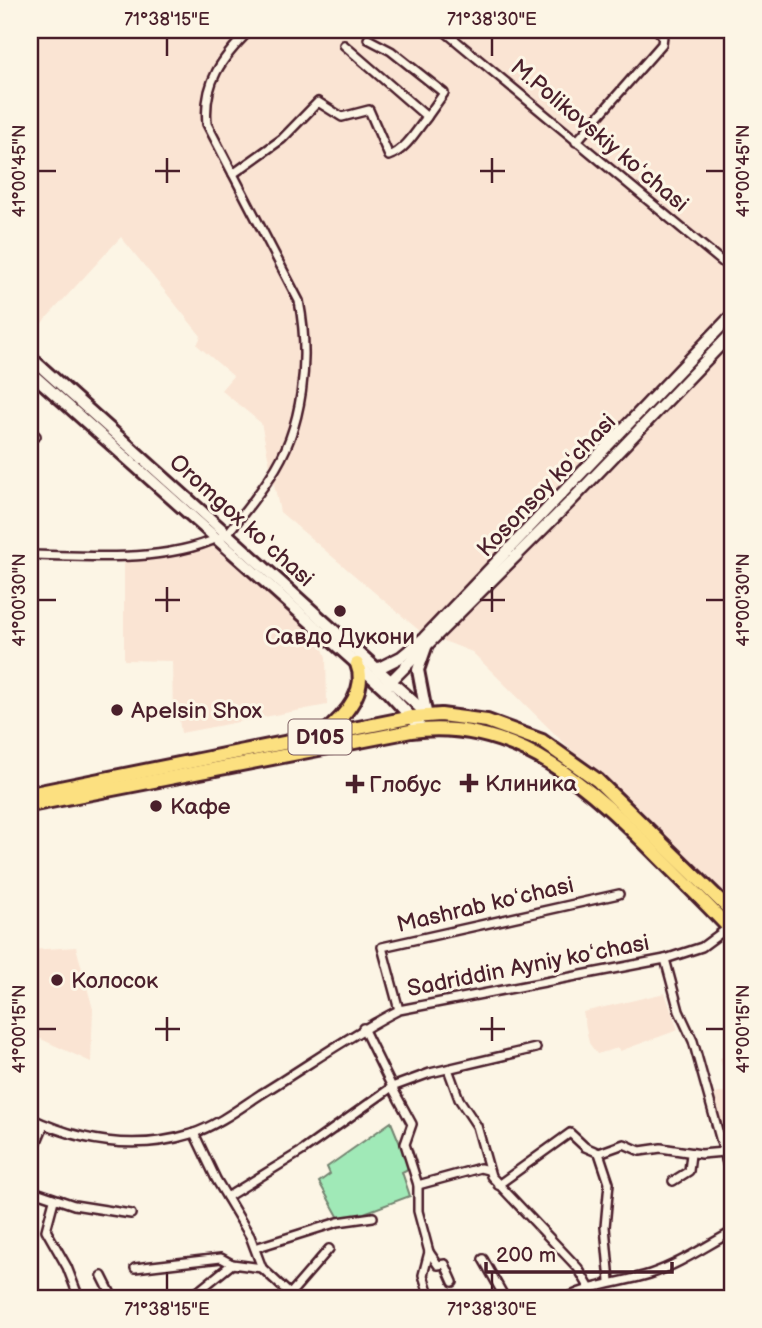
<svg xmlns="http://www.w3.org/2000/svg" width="762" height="1328" viewBox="0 0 762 1328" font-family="'Balsamiq Sans',sans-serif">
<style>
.built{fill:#fae4d3}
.green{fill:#a0e9b7;stroke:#758471;stroke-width:2}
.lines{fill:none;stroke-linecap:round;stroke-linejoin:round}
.minor-casing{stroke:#4a1f2b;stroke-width:12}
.tertiary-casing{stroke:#4a1f2b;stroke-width:15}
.secondary-casing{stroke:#4a1f2b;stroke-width:16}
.primary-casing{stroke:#4a1f2b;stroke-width:18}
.minor{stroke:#fcf5e5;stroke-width:7}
.tertiary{stroke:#fcf5e5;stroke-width:10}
.secondary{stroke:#fcf5e5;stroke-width:10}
.primary{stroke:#fce080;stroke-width:12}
.ticks{fill:none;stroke:#4a1f2b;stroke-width:2.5}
.poi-dot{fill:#4a1f2b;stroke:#fcf5e5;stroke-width:2.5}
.labels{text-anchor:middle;stroke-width:6;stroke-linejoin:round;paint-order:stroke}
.shield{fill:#fcf5e5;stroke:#7f5f63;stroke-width:2}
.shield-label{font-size:21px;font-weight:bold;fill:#4a1f2b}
.street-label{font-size:23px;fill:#4a1f2b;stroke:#fcf5e5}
.poi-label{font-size:23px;fill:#4a1f2b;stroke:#fcf5e5;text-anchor:start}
.neatline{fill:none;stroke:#4a1f2b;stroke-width:2.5}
.ticks-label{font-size:18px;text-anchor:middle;fill:#4a1f2b}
</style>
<rect width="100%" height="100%" fill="#fcf5e5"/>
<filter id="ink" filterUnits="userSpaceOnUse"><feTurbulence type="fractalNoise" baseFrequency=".0143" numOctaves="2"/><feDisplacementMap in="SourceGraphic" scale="14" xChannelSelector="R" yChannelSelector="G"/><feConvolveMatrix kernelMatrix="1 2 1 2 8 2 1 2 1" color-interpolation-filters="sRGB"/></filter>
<g filter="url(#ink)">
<!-- built -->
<g class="built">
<path d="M30 30H732V909L472 652 421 632 280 512 261 423 221 390 233 376 197 345 201 336 121 237 30 336Z"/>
<path d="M213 546 319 639 326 657 327 705 181 733 179 719 173 717 172 661 124 660V563Z"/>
<path d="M76 947 93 1009 91 1062 30 1034V950Z"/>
<path d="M665 993 678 1030 620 1051 618 1048 597 1054 589 1043 583 1012Z"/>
<path d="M732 1054V1161L711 1095 728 1091 720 1058Z"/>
</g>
<!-- green -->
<path class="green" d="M391 1122 410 1168 402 1172 410 1196 356 1216 339 1218 319 1182 330 1174 327 1167Z"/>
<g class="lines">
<!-- minor casing -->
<g class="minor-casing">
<g id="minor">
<path d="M443 30 732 270"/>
<path d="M368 39 391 51 444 93 427 117"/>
<path d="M576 142 662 44 663 36 657 30"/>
<path d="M233 174 282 139 318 102 342 117 369 110 389 156C405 151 417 130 427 117L344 45"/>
<path d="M30 430 36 436"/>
<path d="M30 555C93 556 171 564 228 533 242 515 257 497 270 477 304 428 310 358 299 301L207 124C203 82 222 58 250 30"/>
<path d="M665 959 679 1011 693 1041 732 1181"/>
<path d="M399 1010 382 947 619 894"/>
<path d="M448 1069 459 1099 477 1126 491 1176 578 1268 589 1287"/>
<path d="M30 1118C81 1142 136 1151 191 1134 216 1126 240 1108 261 1094 307 1066 351 1034 399 1010L665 959 702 947 729 927"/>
<path d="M194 1133 216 1179 250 1236 262 1268"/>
<path d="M599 1153 624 1144 640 1151 661 1148 701 1154 724 1152"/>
<path d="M30 1158 44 1125"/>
<path d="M673 1181 689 1171 691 1154"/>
<path d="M418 1185 480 1168 488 1170"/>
<path d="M498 1185 570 1133 585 1147 599 1153 609 1183 605 1227 610 1281"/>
<path d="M30 1190 74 1205 131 1214"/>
<path d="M227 1197 302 1151 392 1087 363 1028"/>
<path d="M54 1200 46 1230 67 1267 79 1298"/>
<path d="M255 1248 338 1222 373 1217"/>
<path d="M429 1252 438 1265 445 1264 453 1282"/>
<path d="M483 1259 505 1298"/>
<path d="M135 1268 221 1258 232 1264 262 1268 294 1298"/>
<path d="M102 1276 113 1298"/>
<path d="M290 1294 329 1249"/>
<path d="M190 1298 232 1264"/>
<path d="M430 1298 423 1275 429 1252 418 1211V1185L405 1144 412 1124 392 1087 430 1073 536 1048"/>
<path d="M566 1298C594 1284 621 1283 650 1274 680 1264 704 1247 732 1232"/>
</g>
</g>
<!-- tertiary casing -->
<g class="tertiary-casing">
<g id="tertiary">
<path d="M377 669 401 657 424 638 732 315"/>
<path d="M387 685 569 503 732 333"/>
</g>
</g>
<!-- secondary casing -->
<g class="secondary-casing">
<g id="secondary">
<path d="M30 357 427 714"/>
<path d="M30 372 384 688 422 729"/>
<path d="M426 647 418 670 426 712"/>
</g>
</g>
<!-- primary casing -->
<g class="primary-casing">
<g id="primary">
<path d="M321 736C342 719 369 692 357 664"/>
<path d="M30 794 413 717 441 715 487 721 542 741 597 780 732 912"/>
<path d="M30 805 411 731C518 717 592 789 661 859 685 883 709 906 732 931"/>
</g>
</g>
<!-- minor -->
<use href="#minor" class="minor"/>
<!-- tertiary -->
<use href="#tertiary" class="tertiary"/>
<!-- secondary -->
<use href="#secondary" class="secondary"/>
<!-- primary -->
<use href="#primary" class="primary"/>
</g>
</g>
<!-- ticks -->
<path class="ticks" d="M167 38V56M492 38V56M167 158V183M492 158V183M38 171H56M155 171H180M480 171H505M706 171H724M167 587V612M492 587V612M38 600H56M155 600H180M480 600H505M706 600H724M167 1017V1041M492 1017V1041M38 1029H56M155 1029H180M480 1029H505M706 1029H724M167 1272V1290M492 1272V1290"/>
<!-- markers -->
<g class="poi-dot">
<circle cx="340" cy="611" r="7"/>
<circle cx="117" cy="710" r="7"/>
<path d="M465.5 772.5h7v7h7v7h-7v7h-7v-7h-7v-7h7z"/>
<path d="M351.5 773.5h7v7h7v7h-7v7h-7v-7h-7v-7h7z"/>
<circle cx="156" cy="806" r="7"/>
<circle cx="57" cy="980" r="7"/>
</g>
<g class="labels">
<!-- shield labels -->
<rect class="shield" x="288.5" y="719.5" width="63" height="35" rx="5"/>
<g class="shield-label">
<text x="320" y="744">D105</text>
</g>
<!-- street labels -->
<g class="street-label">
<text transform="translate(600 135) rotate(40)" y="8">M.Polikovskiy koʻchasi</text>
<text transform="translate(546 485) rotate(-46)" y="8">Kosonsoy koʻchasi</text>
<text transform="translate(242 520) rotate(42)" y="8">Oromgox ko‘chasi</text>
<text transform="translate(485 904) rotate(-13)" y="8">Mashrab koʻchasi</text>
<text transform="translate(528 965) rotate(-11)" y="8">Sadriddin Ayniy koʻchasi</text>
</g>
<!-- poi labels -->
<g class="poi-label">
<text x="340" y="644" text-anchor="middle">Савдо Дукони</text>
<text x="131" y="718">Apelsin Shox</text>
<text x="485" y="791">Клиника</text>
<text x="369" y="792">Глобус</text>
<text x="170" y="814">Кафе</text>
<text x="71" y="988">Колосок</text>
</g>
</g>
<!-- margin -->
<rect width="762" height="1328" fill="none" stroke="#fcf5e5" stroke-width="77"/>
<!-- scale -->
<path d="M486 1262v10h186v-10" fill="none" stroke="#4a1f2b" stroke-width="3.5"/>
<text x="496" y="1262" font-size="21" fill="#4a1f2b" stroke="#fcf5e5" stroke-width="5" paint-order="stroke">200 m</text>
<rect x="38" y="38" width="686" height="1252" class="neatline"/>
<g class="ticks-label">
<text x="167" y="25">71°38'15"E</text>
<text x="492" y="25">71°38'30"E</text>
<text transform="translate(19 171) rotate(-90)" y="6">41°00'45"N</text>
<text transform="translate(743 171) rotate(-90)" y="6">41°00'45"N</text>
<text transform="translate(19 600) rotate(-90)" y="6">41°00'30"N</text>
<text transform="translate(743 600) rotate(-90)" y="6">41°00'30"N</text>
<text transform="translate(19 1029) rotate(-90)" y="6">41°00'15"N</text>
<text transform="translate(743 1029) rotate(-90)" y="6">41°00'15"N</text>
<text x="167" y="1315">71°38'15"E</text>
<text x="492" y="1315">71°38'30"E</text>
</g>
</svg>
